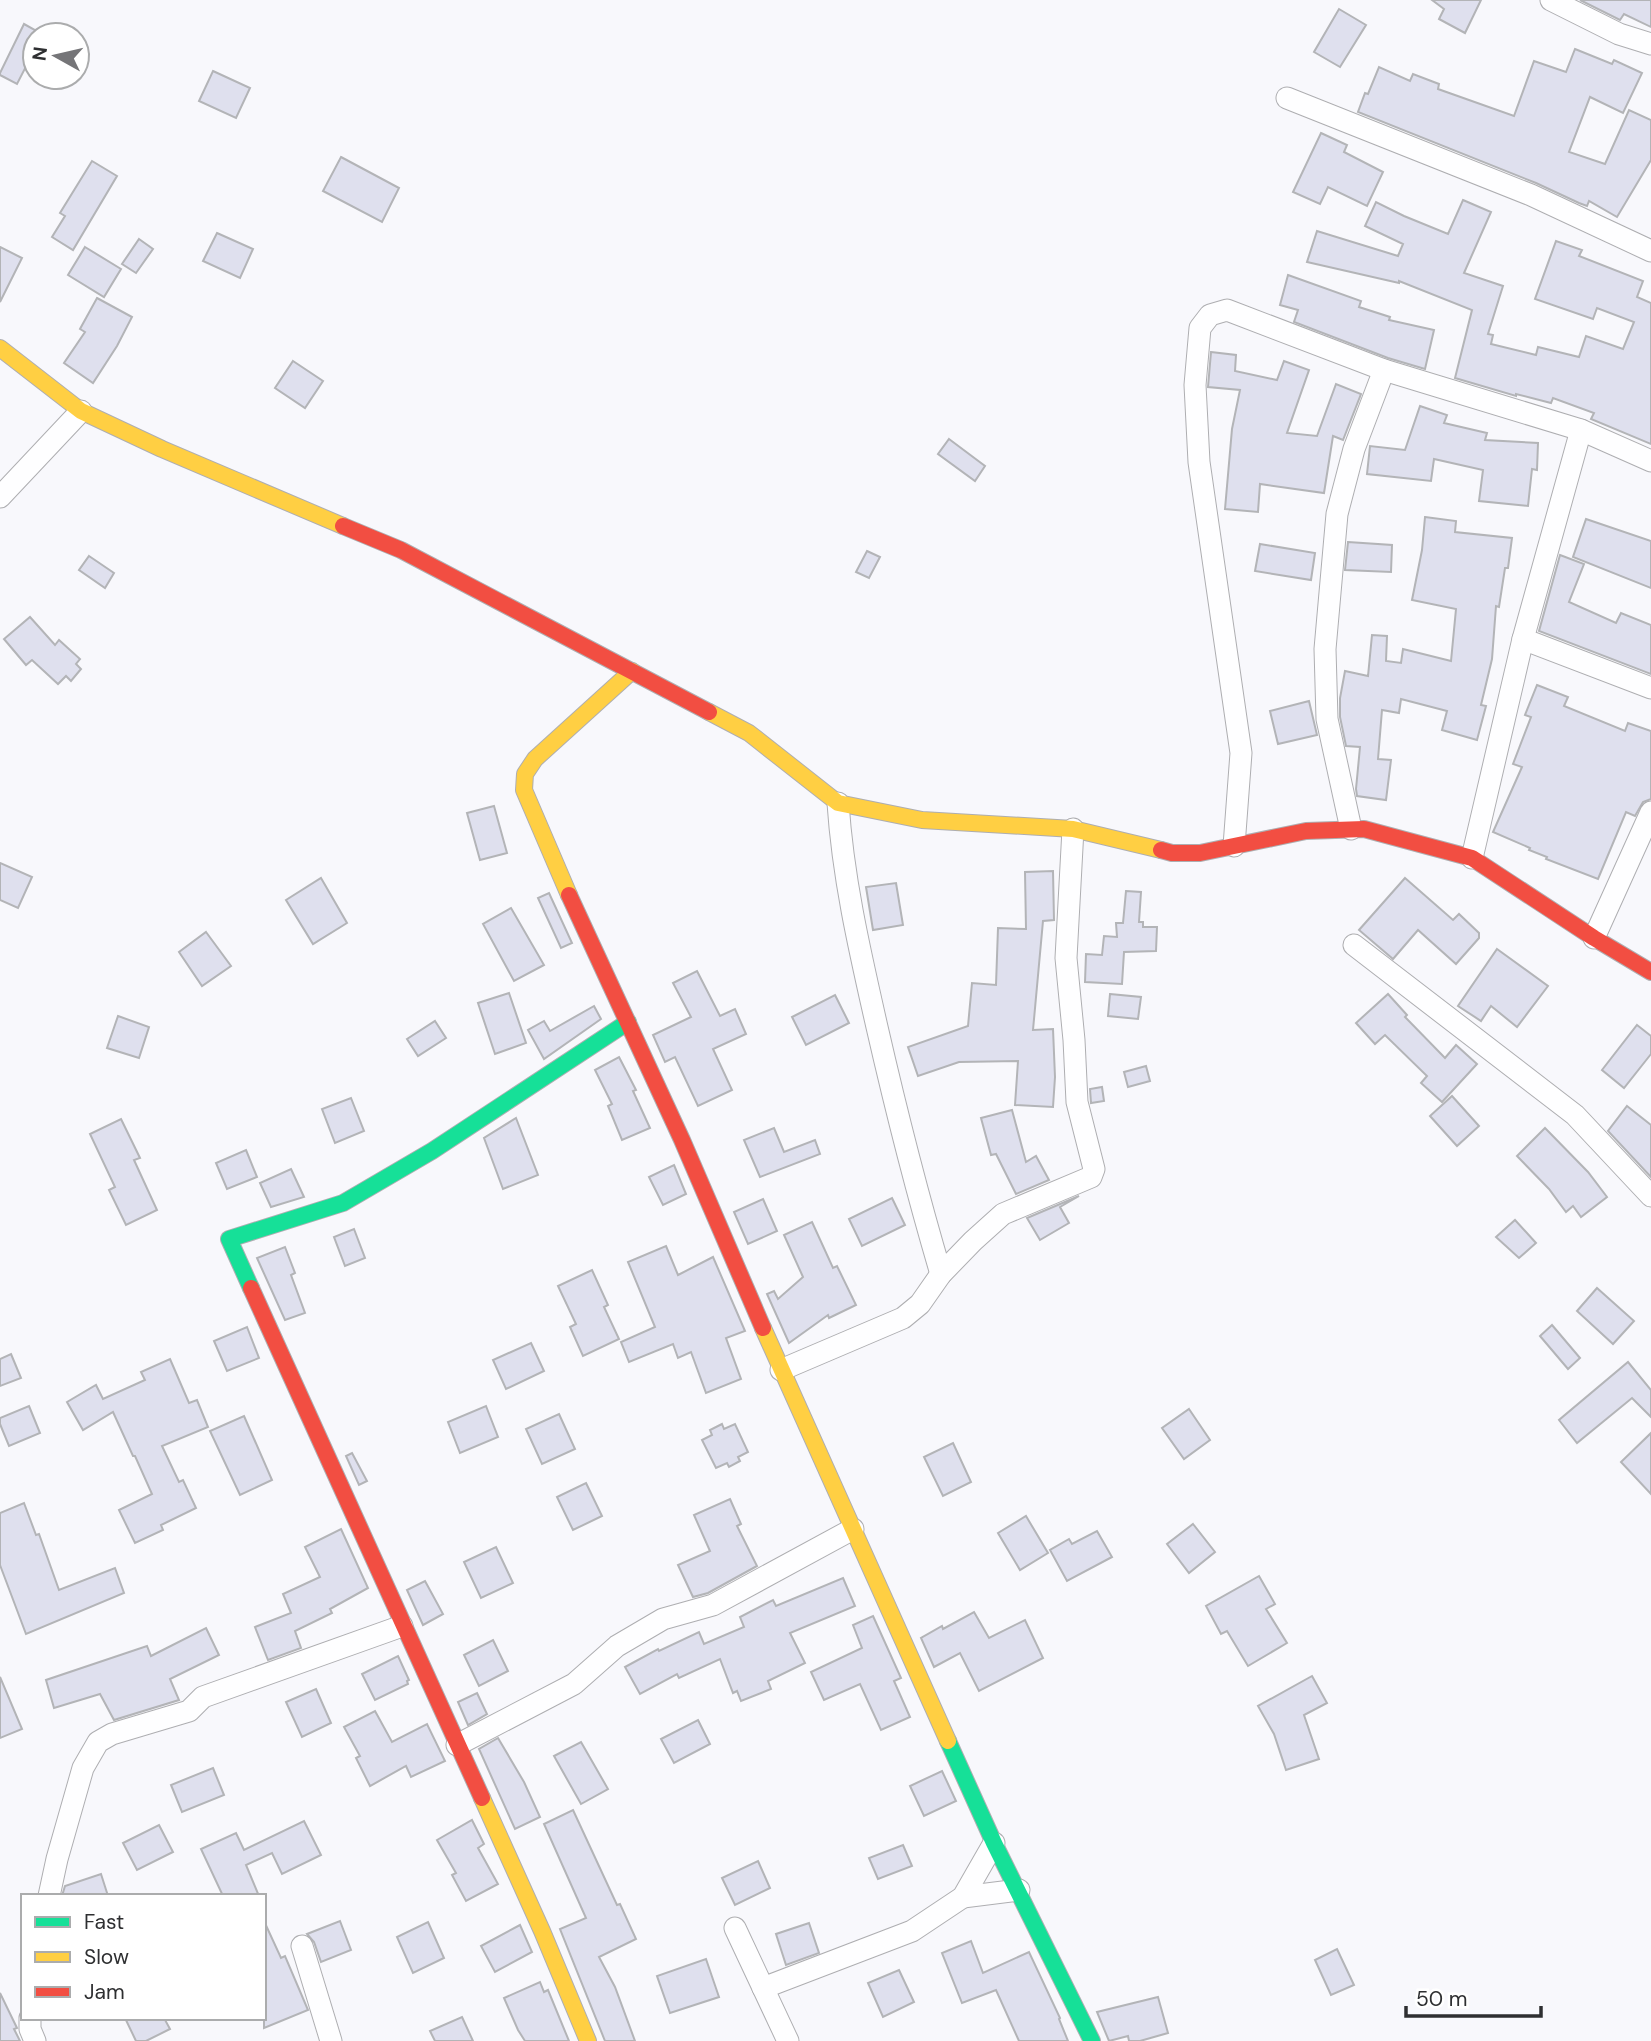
<svg xmlns="http://www.w3.org/2000/svg" width="1651" height="2041" viewBox="0 0 1651 2041" font-family="'DM Sans',sans-serif">
<style>
.building{fill:#dfe0ee;stroke:#b3b4b7;stroke-width:2}
.lines{fill:none;stroke-linecap:round;stroke-linejoin:round}
.street-casing{stroke:#aeaeb1;stroke-width:23}
.fast-casing{stroke:#aeaeb1;stroke-width:18}
.slow-casing{stroke:#aeaeb1;stroke-width:18}
.jam-casing{stroke:#aeaeb1;stroke-width:18}
.street{stroke:#fefeff;stroke-width:21}
.fast{stroke:#16e098;stroke-width:16}
.slow{stroke:#ffcf43;stroke-width:16}
.jam{stroke:#f24e42;stroke-width:16}
</style>
<rect width="100%" height="100%" fill="#f8f8fc"/>
<!-- building -->
<g class="building">
<path d="M1432 0H1481L1465 33 1439 19 1444 9Z"/>
<path d="M1580 0H1651V27L1624 14 1620 20Z"/>
<path d="M1339 9 1366 25 1340 67 1314 52Z"/>
<path d="M24 24 35 30V49L17 84 0 75V73Z"/>
<path d="M1575 49 1612 64 1614 60 1642 73 1623 113 1590 97 1569 152 1605 164 1629 110 1651 120V160L1617 217 1589 201 1587 206 1579 203 1536 183 1358 112 1365 93 1368 94 1379 67 1410 81 1413 74 1439 84 1438 89 1514 116 1534 61 1566 72Z"/>
<path d="M213 71 250 88 236 118 199 101Z"/>
<path d="M1321 133 1347 145 1344 152 1383 172 1367 206 1328 187 1320 204 1293 192Z"/>
<path d="M341 157 399 188 382 222 323 191Z"/>
<path d="M92 161 117 176 73 250 52 237 65 216 60 213Z"/>
<path d="M1463 200 1491 212 1464 273 1503 286 1488 334 1493 335 1491 344 1536 355 1538 347 1579 357 1586 336 1623 349 1634 322 1597 308 1593 319 1535 299 1556 241 1582 250 1579 256 1643 281 1637 297 1651 303V444L1591 419 1594 413 1553 398 1551 403 1516 394V396L1455 378 1472 310 1399 281V283L1307 262 1317 231 1398 256 1403 244 1365 226 1376 202 1404 216 1448 234Z"/>
<path d="M217 233 253 249 240 278 203 261Z"/>
<path d="M139 239 153 249 136 273 122 264Z"/>
<path d="M0 247 22 258 0 302Z"/>
<path d="M85 247 121 269 104 297 68 275Z"/>
<path d="M1288 275 1361 301 1359 307 1390 317 1389 320 1434 330 1425 369 1388 358 1294 322 1298 310 1280 305Z"/>
<path d="M97 298 132 317 117 346 93 383 64 363 85 332 80 329Z"/>
<path d="M1211 352 1236 355 1235 371 1277 380 1284 361 1309 370 1287 433 1317 436 1336 384 1361 394 1343 440 1333 436 1324 493 1260 484 1258 512 1225 509 1232 429 1240 390 1208 387Z"/>
<path d="M293 361 323 381 305 408 275 388Z"/>
<path d="M1420 406 1447 415 1444 423 1487 433 1485 440 1538 443 1537 470 1532 469 1528 506 1479 501 1483 470 1434 459 1431 481 1367 474 1370 446 1405 450Z"/>
<path d="M949 439 985 466 975 481 938 454Z"/>
<path d="M1425 517 1456 521 1455 532 1512 538 1508 568H1505L1499 607 1496 606 1492 659 1481 705 1486 706 1477 740 1442 730 1447 711 1401 699 1399 713 1382 710 1378 759 1391 760 1386 800 1357 796 1356 789 1360 747 1346 746 1340 717V698L1345 671 1368 676 1372 635 1387 636 1386 661 1401 663 1403 649 1451 661 1456 609 1412 600 1422 550Z"/>
<path d="M1586 519 1651 541V588L1573 557Z"/>
<path d="M1348 542 1392 545 1391 572 1345 570Z"/>
<path d="M1260 544 1315 553 1311 580 1255 571Z"/>
<path d="M867 551 880 557 869 578 856 572Z"/>
<path d="M1560 555 1584 564 1569 602 1616 623 1621 613 1651 625V674L1539 631Z"/>
<path d="M89 556 114 573 105 588 79 570Z"/>
<path d="M30 617 55 645 59 640 80 659 76 664 81 669 71 681 66 676 58 684 32 660 26 665 4 639Z"/>
<path d="M1537 685 1568 697 1564 706 1625 731 1628 723 1651 731V799L1643 802 1635 816 1626 812 1598 879 1546 859 1547 857 1529 850 1530 848 1493 832 1522 767 1513 764 1531 717 1525 715Z"/>
<path d="M1309 701 1317 735 1278 744 1270 711Z"/>
<path d="M494 806 507 853 480 860 467 813Z"/>
<path d="M0 863 32 877 18 908 0 900Z"/>
<path d="M1053 871 1054 920 1043 921 1033 1030 1053 1029 1055 1077 1053 1107 1015 1105 1018 1061 959 1062 918 1076 908 1047 968 1026 972 983 996 985 998 928 1026 929 1025 872Z"/>
<path d="M321 878 347 923 313 944 286 900Z"/>
<path d="M1405 878 1453 920 1459 914 1479 933V938L1456 964 1418 930 1393 959 1359 930Z"/>
<path d="M896 883 903 925 873 930 866 887Z"/>
<path d="M1126 891 1141 892 1139 922H1143V927H1157L1156 951 1124 952 1122 984 1085 982 1086 954 1102 955 1104 936 1117 937 1116 923H1123Z"/>
<path d="M549 893 572 943 561 948 538 898Z"/>
<path d="M511 908 544 965 514 981 483 924Z"/>
<path d="M206 932 231 966 202 986 179 952Z"/>
<path d="M1497 949 1548 986 1517 1027 1491 1006 1481 1021 1458 1006Z"/>
<path d="M697 971 720 1016 735 1009 746 1034 713 1049 732 1090 698 1106 675 1057 665 1062 653 1035 691 1017 673 983Z"/>
<path d="M509 993 526 1043 495 1054 478 1003Z"/>
<path d="M1110 994 1141 997 1138 1019 1108 1016Z"/>
<path d="M1388 994 1407 1015 1405 1017 1445 1058 1456 1045 1477 1064 1442 1102 1421 1083 1427 1076 1385 1035 1375 1044 1356 1023Z"/>
<path d="M835 995 849 1023 806 1045 792 1017Z"/>
<path d="M594 1006 601 1019 544 1059 528 1030 544 1021 550 1031Z"/>
<path d="M118 1016 149 1027 139 1058 107 1048Z"/>
<path d="M435 1021 446 1038 418 1056 407 1039Z"/>
<path d="M1637 1025 1651 1036V1054L1624 1088 1602 1070Z"/>
<path d="M619 1057 636 1090 633 1091 650 1128 622 1140 608 1106 612 1104 595 1070Z"/>
<path d="M1146 1066 1150 1081 1128 1087 1124 1072Z"/>
<path d="M1102 1087 1104 1101 1091 1103 1090 1089Z"/>
<path d="M1452 1096 1479 1126 1457 1146 1430 1116Z"/>
<path d="M351 1098 364 1131 335 1143 322 1109Z"/>
<path d="M1627 1106 1651 1125V1177L1608 1131Z"/>
<path d="M1012 1110 1026 1162 1036 1156 1049 1180 1016 1194 996 1154 991 1155 981 1118Z"/>
<path d="M516 1118 538 1175 503 1189 484 1138Z"/>
<path d="M121 1119 140 1158 134 1160 157 1210 126 1225 109 1190 115 1187 90 1134Z"/>
<path d="M774 1128 784 1152 815 1140 820 1154 760 1177 744 1140Z"/>
<path d="M1545 1128 1588 1172 1607 1197 1581 1217 1573 1206 1566 1212 1549 1189 1517 1156Z"/>
<path d="M246 1150 257 1177 227 1189 216 1163Z"/>
<path d="M674 1165 686 1194 663 1205 649 1177Z"/>
<path d="M291 1169 304 1197 271 1207 260 1183Z"/>
<path d="M1079 1196 1060 1207 1069 1223 1040 1240 1027 1218Z"/>
<path d="M892 1198 905 1225 862 1246 849 1219Z"/>
<path d="M763 1199 777 1231 748 1244 734 1212Z"/>
<path d="M1515 1220 1536 1243 1519 1258 1496 1237Z"/>
<path d="M812 1222 833 1268 837 1266 856 1305 829 1318 828 1315 789 1343 767 1294 774 1291 778 1299 803 1277 784 1235Z"/>
<path d="M354 1229 365 1258 345 1266 334 1237Z"/>
<path d="M666 1246 678 1275 713 1257 745 1331 726 1338 741 1379 706 1393 691 1352 678 1358 673 1344 629 1362 621 1342 655 1327 628 1262Z"/>
<path d="M285 1247 295 1273 291 1275 305 1313 285 1320 257 1258Z"/>
<path d="M592 1270 608 1305 604 1307 619 1339 583 1356 570 1327 576 1324 558 1286Z"/>
<path d="M1597 1288 1634 1321 1613 1344 1577 1311Z"/>
<path d="M1552 1325 1580 1358 1568 1369 1540 1336Z"/>
<path d="M247 1327 259 1358 227 1371 214 1341Z"/>
<path d="M531 1343 544 1371 506 1389 493 1360Z"/>
<path d="M11 1354 21 1378 0 1386V1359Z"/>
<path d="M170 1359 189 1403 197 1400 208 1427 162 1446 179 1482 183 1480 196 1508 161 1525 163 1530 135 1543 119 1510 152 1494 135 1456H133L113 1412 83 1430 67 1402 96 1385 103 1399 145 1380 141 1372Z"/>
<path d="M1628 1362 1651 1390V1417L1632 1398 1577 1443 1559 1420Z"/>
<path d="M29 1406 40 1433 9 1446 0 1424V1418Z"/>
<path d="M486 1406 498 1437 460 1453 448 1422Z"/>
<path d="M1189 1409 1210 1440 1184 1459 1162 1428Z"/>
<path d="M559 1414 575 1449 542 1464 526 1429Z"/>
<path d="M244 1416 272 1480 240 1495 210 1431Z"/>
<path d="M722 1424 724 1429 735 1424 748 1452 738 1457 740 1461 729 1467 727 1463 716 1468 702 1440 712 1435 710 1430Z"/>
<path d="M1651 1433V1494L1621 1462Z"/>
<path d="M953 1443 971 1482 943 1496 924 1457Z"/>
<path d="M352 1453 367 1481 359 1485 346 1456Z"/>
<path d="M586 1483 602 1516 573 1530 557 1497Z"/>
<path d="M730 1499 741 1524 737 1526 757 1566 708 1593 693 1597 678 1565 710 1551 694 1515Z"/>
<path d="M24 1503 36 1535 39 1534 59 1590 115 1568 124 1593 26 1634 0 1565V1513Z"/>
<path d="M1026 1516 1048 1553 1020 1570 998 1533Z"/>
<path d="M1193 1524 1215 1552 1189 1573 1167 1544Z"/>
<path d="M341 1529 368 1588 330 1609 332 1613 295 1631 301 1648 268 1660 255 1627 291 1613 283 1594 320 1577 305 1547Z"/>
<path d="M1097 1531 1112 1557 1067 1581 1050 1550 1069 1539 1072 1544Z"/>
<path d="M496 1547 513 1583 481 1598 464 1562Z"/>
<path d="M1259 1576 1275 1604 1266 1609 1287 1643 1248 1666 1227 1631 1221 1634 1206 1606Z"/>
<path d="M843 1578 855 1606 790 1633 805 1663 768 1681 771 1689 741 1701 737 1691 733 1693 720 1659 679 1678 677 1674 640 1694 625 1667 658 1649 659 1651 699 1632 704 1644 744 1627 740 1617 773 1600 776 1606Z"/>
<path d="M425 1581 443 1614 423 1625 407 1590Z"/>
<path d="M974 1612 989 1638 1025 1620 1043 1658 979 1691 960 1653 934 1667 921 1638 942 1626 943 1629Z"/>
<path d="M873 1616 901 1678 894 1681 910 1717 881 1730 860 1684 824 1700 811 1672 862 1648 853 1625Z"/>
<path d="M206 1628 219 1655 170 1679 179 1700 114 1720 100 1694 54 1708 46 1680 147 1646 151 1656Z"/>
<path d="M493 1640 508 1671 479 1686 464 1655Z"/>
<path d="M398 1656 409 1680 407 1681 408 1684 375 1700 362 1674Z"/>
<path d="M1312 1676 1327 1703 1304 1715 1319 1759 1286 1770 1274 1734 1258 1706Z"/>
<path d="M0 1677 22 1729 0 1738Z"/>
<path d="M316 1689 331 1723 302 1737 286 1702Z"/>
<path d="M477 1693 487 1714 468 1725 458 1702Z"/>
<path d="M375 1711 392 1742 427 1724 445 1761 411 1777 406 1766 370 1786 356 1758 360 1756 344 1727Z"/>
<path d="M698 1720 710 1744 674 1763 661 1739Z"/>
<path d="M498 1738 524 1782 540 1817 515 1829 479 1749Z"/>
<path d="M581 1742 608 1789 581 1804 554 1756Z"/>
<path d="M213 1768 224 1795 182 1812 171 1785Z"/>
<path d="M942 1771 956 1801 924 1816 910 1786Z"/>
<path d="M573 1810 617 1905 620 1904 636 1939 599 1957 615 1987 635 2041H605L560 1929 586 1918 544 1824Z"/>
<path d="M472 1820 484 1844 478 1848 498 1884 466 1901 452 1875 456 1873 437 1840Z"/>
<path d="M304 1821 321 1855 282 1874 272 1853 246 1865 259 1896H223L201 1849 236 1833 244 1850Z"/>
<path d="M159 1825 173 1852 137 1870 123 1843Z"/>
<path d="M903 1845 912 1866 878 1879 869 1858Z"/>
<path d="M758 1861 770 1888 735 1905 722 1878Z"/>
<path d="M101 1874 108 1896H62L65 1886Z"/>
<path d="M264 1921 281 1958 285 1956 308 2010 264 2028Z"/>
<path d="M340 1921 351 1950 321 1962 314 1942 307 1934Z"/>
<path d="M428 1922 444 1958 413 1973 397 1937Z"/>
<path d="M809 1923 819 1953 786 1965 776 1934Z"/>
<path d="M520 1925 532 1952 495 1972 481 1946Z"/>
<path d="M971 1941 983 1973 1029 1952 1060 2018 1059 2019 1068 2041H1019L996 1990 962 2003 942 1953Z"/>
<path d="M1337 1949 1354 1985 1331 1995 1315 1960Z"/>
<path d="M706 1959 719 1997 670 2013 657 1976Z"/>
<path d="M899 1970 914 2002 883 2017 868 1983Z"/>
<path d="M540 1982 544 1992 548 1990 569 2041H525L518 2030 504 1998Z"/>
<path d="M0 1993 17 2028 14 2029 20 2041H0Z"/>
<path d="M1158 1997 1168 2033 1140 2041H1129L1128 2036 1109 2041 1097 2012Z"/>
<path d="M462 2017 473 2041H435L430 2031Z"/>
<path d="M125 2018H164L170 2029 146 2041H136Z"/>
</g>
<g class="lines">
<!-- street casing -->
<g class="street-casing">
<g id="street">
<path d="M1551 0 1619 34 1651 44"/>
<path d="M1287 98 1531 195 1651 251"/>
<path d="M0 497 81 411"/>
<path d="M1523 639 1651 688"/>
<path d="M838 803C843 879 860 952 877 1027 896 1110 917 1193 941 1274"/>
<path d="M1351 829 1327 719 1325 649 1337 514 1354 449 1384 370"/>
<path d="M1234 846 1241 753 1199 462 1195 385 1200 328 1210 315 1227 310 1384 370 1581 430 1651 461"/>
<path d="M1472 858 1523 639 1581 430"/>
<path d="M1594 938 1651 812"/>
<path d="M1354 945 1575 1115 1651 1196"/>
<path d="M781 1370 903 1318 920 1304 941 1274 973 1241 1003 1214 1091 1177 1094 1169 1077 1102 1074 1040 1066 958 1073 829"/>
<path d="M457 1745 574 1684 617 1646 663 1619 713 1605 853 1529"/>
<path d="M49 1896 57 1859 83 1768 98 1742 112 1734 189 1711 203 1697 402 1626"/>
<path d="M963 1897 1019 1890"/>
<path d="M735 1928 788 2041"/>
<path d="M302 1946 331 2041"/>
<path d="M763 1988 912 1931 963 1897 994 1843"/>
<path d="M30 2018V2029L35 2041"/>
</g>
</g>
<!-- fast casing -->
<g class="fast-casing">
<g id="fast">
<path d="M251 1288 229 1239 343 1203 432 1151 628 1022"/>
<path d="M948 1741 994 1843 1092 2041"/>
</g>
</g>
<!-- slow casing -->
<g class="slow-casing">
<g id="slow">
<path d="M0 348 81 411 162 449 343 526"/>
<path d="M709 712 749 733 838 803 922 820 1073 829 1161 850"/>
<path d="M569 895 524 790 525 774 535 759 632 671"/>
<path d="M763 1328 948 1741"/>
<path d="M482 1798 542 1931 588 2041"/>
</g>
</g>
<!-- jam casing -->
<g class="jam-casing">
<g id="jam">
<path d="M343 526 401 550 709 712"/>
<path d="M1161 850 1172 853H1200L1306 831 1364 829 1472 858 1594 938 1651 972"/>
<path d="M569 895 682 1140 763 1328"/>
<path d="M251 1288 482 1798"/>
</g>
</g>
<!-- street -->
<use href="#street" class="street"/>
<!-- fast -->
<use href="#fast" class="fast"/>
<!-- slow -->
<use href="#slow" class="slow"/>
<!-- jam -->
<use href="#jam" class="jam"/>
</g>
<!-- legend -->
<rect x="21" y="1894" width="245" height="126" fill="#ffffff" stroke="#abacad" stroke-width="2"/>
<rect x="35" y="1917" width="35" height="10" fill="#16e098" stroke="#abacad" stroke-width="2"/>
<text x="84" y="1929" font-size="21" fill="#2e2f31">Fast</text>
<rect x="35" y="1952" width="35" height="10" fill="#ffcf43" stroke="#abacad" stroke-width="2"/>
<text x="84" y="1964" font-size="21" fill="#2e2f31">Slow</text>
<rect x="35" y="1987" width="35" height="10" fill="#f24e42" stroke="#abacad" stroke-width="2"/>
<text x="84" y="1999" font-size="21" fill="#2e2f31">Jam</text>
<!-- north arrow -->
<g transform="translate(56 56) rotate(278)"><circle r="33" fill="#ffffff" stroke="#abacad" stroke-width="2"/>
<path d="M0-5L12 26L0 18L-12 26Z" fill="#757578"/>
<text y="-10" font-size="19" font-weight="bold" text-anchor="middle" fill="#2e2f31">N</text>
</g>
<!-- scale -->
<path d="M1406 2006v10h135v-10" fill="none" stroke="#2e2f31" stroke-width="3.5"/>
<text x="1416" y="2006" font-size="21" fill="#2e2f31" stroke="#ffffff" stroke-width="5" paint-order="stroke">50 m</text>
</svg>
